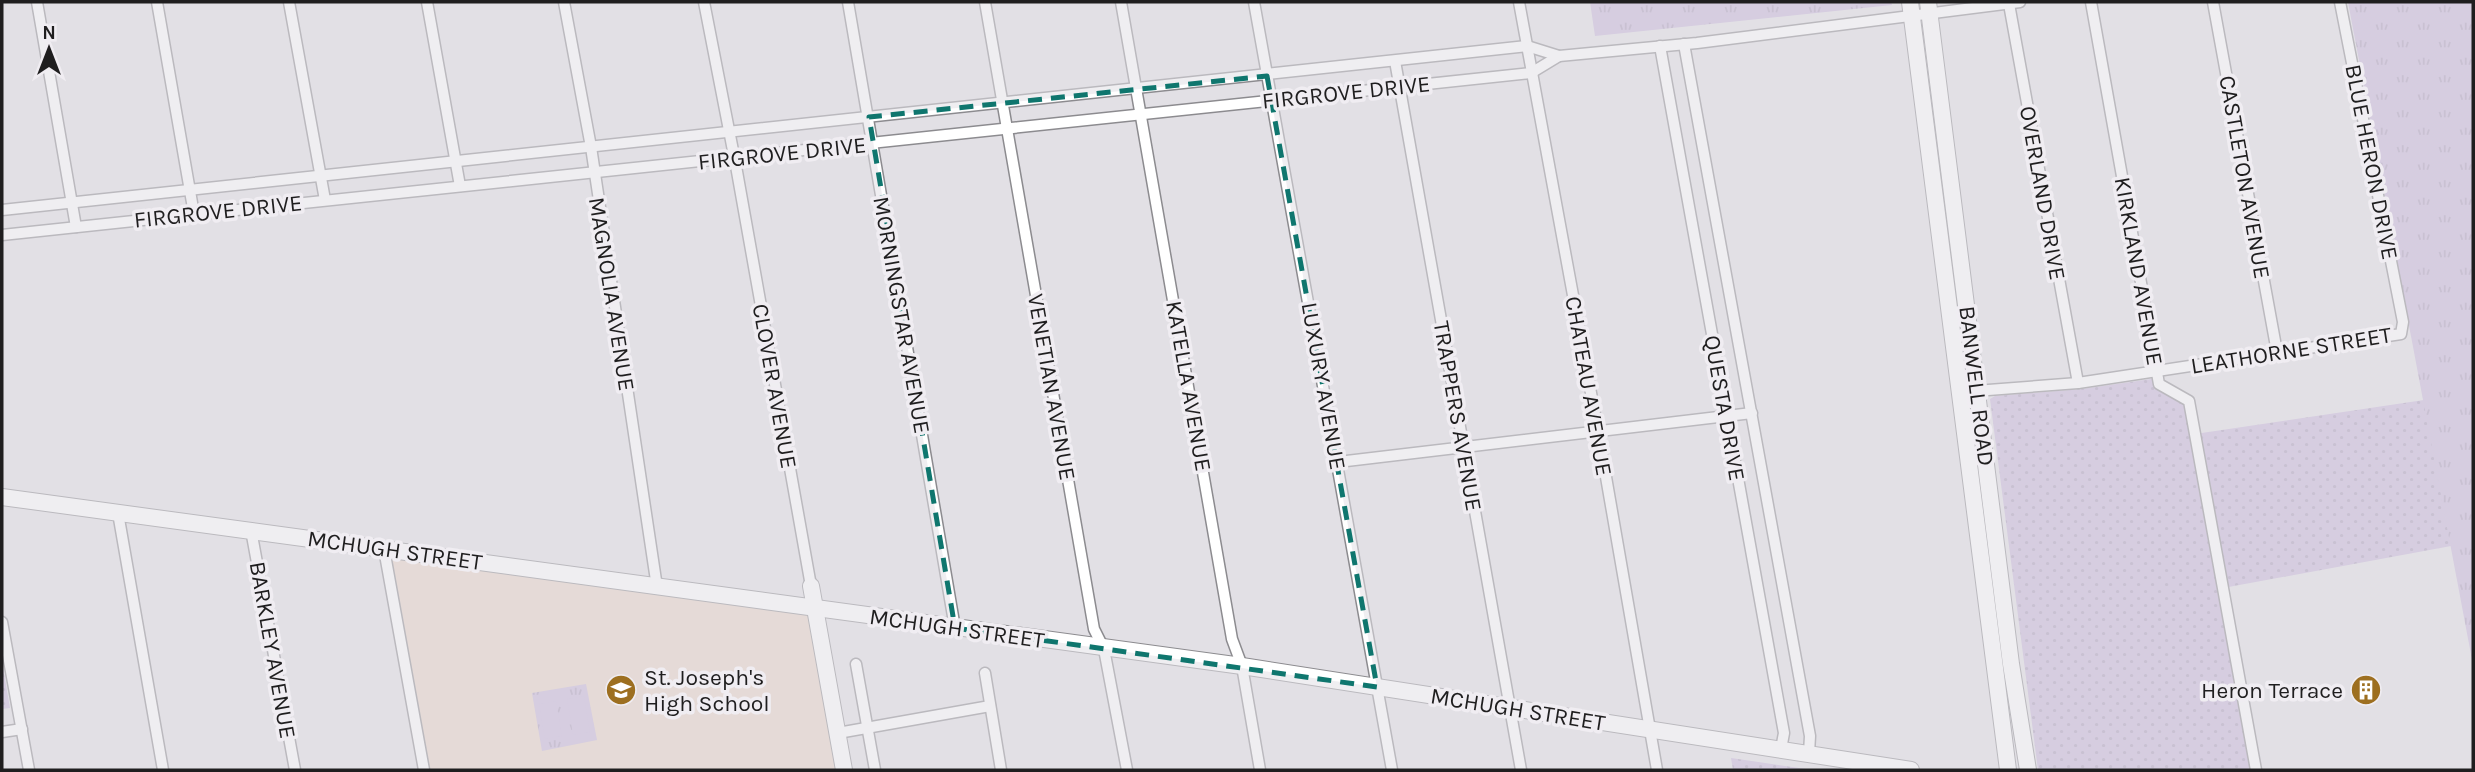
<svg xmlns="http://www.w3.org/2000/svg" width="2475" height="772" viewBox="0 0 2475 772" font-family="Karla,sans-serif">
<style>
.education{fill:#e8d3c5}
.grass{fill:url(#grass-dots)}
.park{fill:url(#park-tufts)}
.garden{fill:#c7b5d9}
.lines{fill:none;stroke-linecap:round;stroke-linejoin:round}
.street-casing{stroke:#8c8b8f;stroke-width:13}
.secondary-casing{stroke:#8c8b8f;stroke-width:18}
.street{stroke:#fff;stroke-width:10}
.secondary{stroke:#fff;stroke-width:16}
.marked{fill:none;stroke:#0f766e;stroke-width:5;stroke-dasharray:14 9;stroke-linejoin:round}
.labels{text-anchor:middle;stroke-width:7;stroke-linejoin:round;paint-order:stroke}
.street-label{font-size:23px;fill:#1f1e1f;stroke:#f0edf2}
.poi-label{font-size:23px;fill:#1f1e1f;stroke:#f0edf2;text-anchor:start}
</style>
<defs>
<pattern id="grass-dots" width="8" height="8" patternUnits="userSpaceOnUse" patternTransform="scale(1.75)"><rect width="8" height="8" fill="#c7b5d9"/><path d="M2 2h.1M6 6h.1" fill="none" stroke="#aa9bba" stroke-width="1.8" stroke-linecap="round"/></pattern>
<pattern id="park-tufts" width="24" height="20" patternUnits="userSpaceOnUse" patternTransform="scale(1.75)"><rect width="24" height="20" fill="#c7b5d9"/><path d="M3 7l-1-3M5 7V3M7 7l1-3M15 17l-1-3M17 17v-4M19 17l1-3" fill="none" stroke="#aa9bba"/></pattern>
</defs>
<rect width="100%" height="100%" fill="#e2e0e5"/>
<!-- education -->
<path class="education" d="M384 549 815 609 844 770H428Z"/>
<!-- grass -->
<g class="grass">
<path d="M2158 378 2189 401 2195 434 2424 400 2451 546 2223 588 2256 770H2038L1990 399 1995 396 2082 389Z"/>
<path d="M2 662 10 708 2 709Z"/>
<path d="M1731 758 1813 770H1733Z"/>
</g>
<!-- park -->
<g class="park">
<path d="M1590 2H1891L1892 5 1595 36Z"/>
<path d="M2348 2H2473V665Z"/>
<path d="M586 684 597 740 542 751 532 693Z"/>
</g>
<!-- garden -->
<g class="garden">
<path d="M584 696 590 732 573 735 567 699Z"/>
<path d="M556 701 562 736 545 739 539 704Z"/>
</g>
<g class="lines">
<!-- street casing -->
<g class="street-casing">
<g id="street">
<path d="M37 2 76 227"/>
<path d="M157 2 194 214"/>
<path d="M289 2 325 200"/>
<path d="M427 2 460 186"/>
<path d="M564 2 591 147 657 587"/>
<path d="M704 2 736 166 811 586"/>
<path d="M848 2 955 628"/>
<path d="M985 2 1094 629 1104 649 1127 770"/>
<path d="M1121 2 1232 639 1242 666 1260 770"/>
<path d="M1254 2 1392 770"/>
<path d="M1519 2 1598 431 1657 770"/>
<path d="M2091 2 2159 384 2189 401 2256 770"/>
<path d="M2213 2 2277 352"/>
<path d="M2009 4 2078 383"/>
<path d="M1684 44 1810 736 1809 753"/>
<path d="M1660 46 1784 733 1781 749"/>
<path d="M1395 61 1521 770"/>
<path d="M2 210 1527 46 1559 56 1697 43 2020 2"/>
<path d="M2 235 1531 73 1559 56"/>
<path d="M1962 392 2078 383 2401 334 2403 322 2340 2"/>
<path d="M1338 462 1752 413"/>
<path d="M118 513 163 770"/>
<path d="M251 530 295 770"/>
<path d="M384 549 424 770"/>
<path d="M2 622 29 770"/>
<path d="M856 664 875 770"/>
<path d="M985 673 1001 770"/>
<path d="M2 732 22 729"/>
<path d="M838 733 990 706"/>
</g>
</g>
<!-- secondary casing -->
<g class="secondary-casing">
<g id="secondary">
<path d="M1910 2 2008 770"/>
<path d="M1928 2 2011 664 2028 770"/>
<path d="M2 497 1242 666 1911 770"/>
<path d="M811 586 844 770"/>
</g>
</g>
<!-- street -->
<use href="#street" class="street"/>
<!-- secondary -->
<use href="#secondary" class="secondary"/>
</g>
<!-- marked area -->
<path d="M0 0H2475V772H0ZM1267 76 1377 687 955 628 869 117Z" fill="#e2e0e5" fill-opacity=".55" fill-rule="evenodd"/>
<path class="marked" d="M1267 76 1377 687 955 628 869 117Z"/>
<!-- icons -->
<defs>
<g id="school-disc" transform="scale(1.575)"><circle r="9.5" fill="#9d6f20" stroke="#f0edf2"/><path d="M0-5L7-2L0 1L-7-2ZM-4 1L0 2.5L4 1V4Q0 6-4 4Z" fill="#fff"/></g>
<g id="building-disc" transform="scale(1.575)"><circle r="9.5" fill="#9d6f20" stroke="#f0edf2"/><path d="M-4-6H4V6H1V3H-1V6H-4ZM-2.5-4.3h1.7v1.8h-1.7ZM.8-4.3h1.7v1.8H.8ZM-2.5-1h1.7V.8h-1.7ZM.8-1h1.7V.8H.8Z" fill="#fff"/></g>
</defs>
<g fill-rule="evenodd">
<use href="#school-disc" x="621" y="690"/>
<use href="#building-disc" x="2366" y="690"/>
</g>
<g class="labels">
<!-- street labels -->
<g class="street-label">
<text transform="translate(1346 92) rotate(-6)" y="8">FIRGROVE DRIVE</text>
<text transform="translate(782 153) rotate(-6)" y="8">FIRGROVE DRIVE</text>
<text transform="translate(2372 162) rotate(79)" y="8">BLUE HERON DRIVE</text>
<text transform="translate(2245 177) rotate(80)" y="8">CASTLETON AVENUE</text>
<text transform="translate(2043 193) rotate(80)" y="8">OVERLAND DRIVE</text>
<text transform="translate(218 211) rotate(-6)" y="8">FIRGROVE DRIVE</text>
<text transform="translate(2139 271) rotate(80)" y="8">KIRKLAND AVENUE</text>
<text transform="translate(612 294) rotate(81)" y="8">MAGNOLIA AVENUE</text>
<text transform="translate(902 315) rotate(80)" y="8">MORNINGSTAR AVENUE</text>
<text transform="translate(2291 350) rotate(-9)" y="8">LEATHORNE STREET</text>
<text transform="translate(775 386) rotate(80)" y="8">CLOVER AVENUE</text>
<text transform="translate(1189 386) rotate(80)" y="8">KATELLA AVENUE</text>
<text transform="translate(1324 386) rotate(80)" y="8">LUXURY AVENUE</text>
<text transform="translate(1589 386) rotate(80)" y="8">CHATEAU AVENUE</text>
<text transform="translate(1977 386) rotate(83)" y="8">BANWELL ROAD</text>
<text transform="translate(1052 387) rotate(80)" y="8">VENETIAN AVENUE</text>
<text transform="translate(1725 408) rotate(80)" y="8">QUESTA DRIVE</text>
<text transform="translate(1458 416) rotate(80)" y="8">TRAPPERS AVENUE</text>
<text transform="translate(395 550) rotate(8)" y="8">MCHUGH STREET</text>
<text transform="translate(957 628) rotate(8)" y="8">MCHUGH STREET</text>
<text transform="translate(273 650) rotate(80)" y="8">BARKLEY AVENUE</text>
<text transform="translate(1518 709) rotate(9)" y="8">MCHUGH STREET</text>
</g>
<!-- poi labels -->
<g class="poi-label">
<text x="644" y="685">St. Joseph's<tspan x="644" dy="26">High School</tspan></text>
<text x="2343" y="698" text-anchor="end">Heron Terrace</text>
</g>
</g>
<!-- border -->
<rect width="2475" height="772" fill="none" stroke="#1f1e1f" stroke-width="7"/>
<!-- north arrow -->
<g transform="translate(49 49)" stroke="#f0edf2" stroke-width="5" paint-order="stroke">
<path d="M0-5L12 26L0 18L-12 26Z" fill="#1f1e1f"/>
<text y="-10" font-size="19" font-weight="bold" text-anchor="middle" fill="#1f1e1f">N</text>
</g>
</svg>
